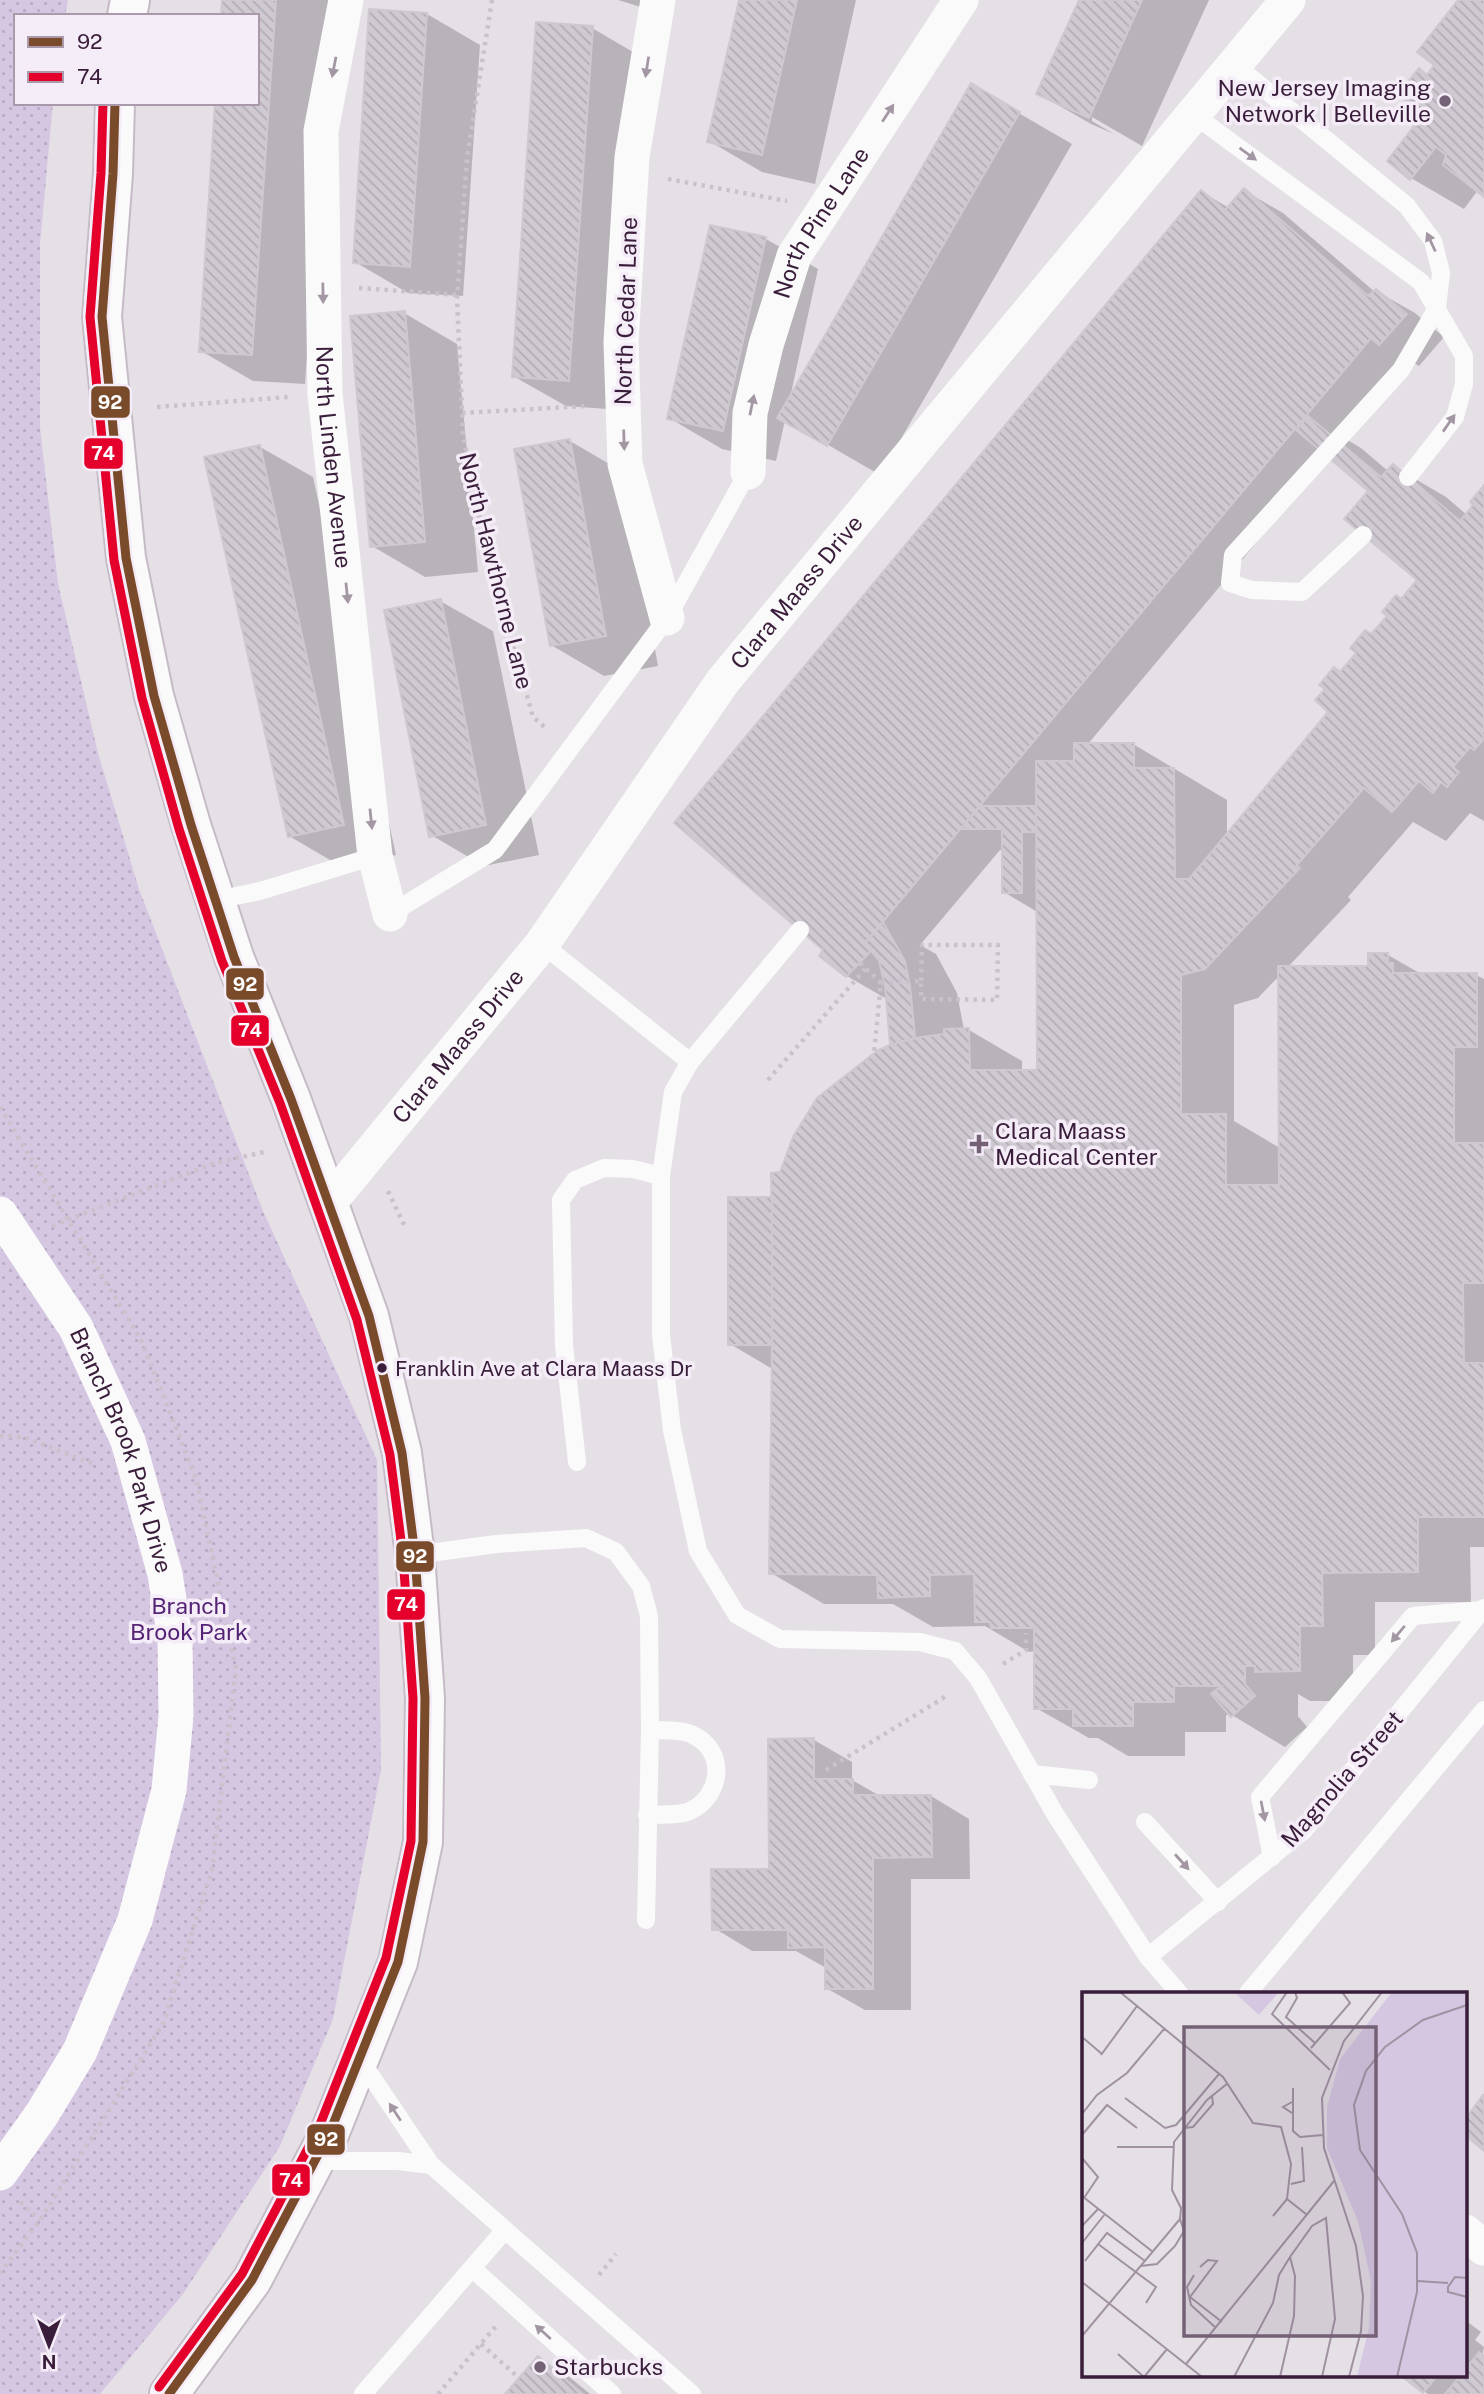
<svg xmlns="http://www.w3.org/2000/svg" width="1484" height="2394" viewBox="0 0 1484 2394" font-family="'Public Sans',sans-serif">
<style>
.park{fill:url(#park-dots)}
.shadow{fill:#0003;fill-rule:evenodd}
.building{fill:url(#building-back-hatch);stroke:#cec8cf;stroke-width:2}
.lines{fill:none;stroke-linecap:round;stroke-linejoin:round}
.secondary-casing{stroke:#c5bbc6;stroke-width:42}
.path{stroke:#cbc1cc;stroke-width:4.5;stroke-dasharray:3.5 5;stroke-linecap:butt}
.service{stroke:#fbfafb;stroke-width:18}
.minor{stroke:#fbfafb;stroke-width:35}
.secondary{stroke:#fbfafb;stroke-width:38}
.bus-1-casing{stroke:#f4ecf7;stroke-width:14}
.bus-2-casing{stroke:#f4ecf7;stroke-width:14}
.bus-1{stroke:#7a4b2a;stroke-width:9}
.bus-2{stroke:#e4002b;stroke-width:9}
.oneway{fill:#a497a4}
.poi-dot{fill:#756176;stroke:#f4ecf7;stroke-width:2.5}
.bus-dot{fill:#391d3a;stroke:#f4ecf7;stroke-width:2.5}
.labels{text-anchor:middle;stroke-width:7;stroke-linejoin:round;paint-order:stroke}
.bus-label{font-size:21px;fill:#391d3a;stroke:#f4ecf7;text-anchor:start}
.poi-label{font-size:23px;fill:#391d3a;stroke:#f4ecf7;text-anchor:start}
.street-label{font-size:23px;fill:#391d3a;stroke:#f4ecf7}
.park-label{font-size:23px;fill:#552375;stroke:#f4ecf7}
.inset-road{fill:none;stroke:#a092a1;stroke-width:2}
.view{fill:#756176;fill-opacity:0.15;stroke:#756176;stroke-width:3.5}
.inset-edge{fill:none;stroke:#391d3a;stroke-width:3.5}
.line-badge{stroke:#f4ecf7;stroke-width:2.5}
.badge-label{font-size:19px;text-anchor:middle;font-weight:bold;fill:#fff}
</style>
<defs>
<pattern id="park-dots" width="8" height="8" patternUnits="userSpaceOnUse" patternTransform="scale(1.75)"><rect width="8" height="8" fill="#d5c7e2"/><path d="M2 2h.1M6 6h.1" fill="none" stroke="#b8aac3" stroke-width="1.8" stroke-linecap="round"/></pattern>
<pattern id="building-back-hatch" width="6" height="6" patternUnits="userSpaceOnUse" patternTransform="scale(1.75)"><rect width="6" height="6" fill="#cfc9d1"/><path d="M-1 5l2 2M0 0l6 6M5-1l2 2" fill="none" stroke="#b2acb4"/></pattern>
</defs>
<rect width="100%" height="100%" fill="#e5e0e6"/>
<!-- park -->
<path class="park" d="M0 0H68L65 16H16V103H53L40 244V428L58 584 98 753 139 889 263 1211 377 1460 381 1770 333 2019 280 2146 183 2294 100 2394H0Z"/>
<!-- shadow -->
<g class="shadow">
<path d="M224 0H331L305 384 253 381 201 351 257 103V16Z"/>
<path d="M618 0H657L654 11Z"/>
<path d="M741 0H856L815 184 762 172 709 141Z"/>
<path d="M1081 0H1209L1142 146 1092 117V121L1114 134 1091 124 1039 94Z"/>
<path d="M1461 0H1484V195L1478 190 1464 209 1411 178 1420 70 1428 75 1436 65Z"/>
<path d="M427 14 480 45 463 296 408 293 355 262Z"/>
<path d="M592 28 645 59 621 410 566 406 513 376Z"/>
<path d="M972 86 1072 144 880 475 785 420 776 461 722 449 669 418 711 227 766 239 818 269 790 398Z"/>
<path d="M1245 191 1283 213 1375 292 1376 291 1415 313 1444 337 1419 366 1409 360 1344 438 1361 448 1388 471 1393 466 1446 497 1467 515 1484 488V821L1470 813 1446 841 1413 822 1348 897 1351 900 1287 968H1370L1388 955 1423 975H1476L1484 979V1547H1470L1471 1602H1375V1655H1353V1701H1310L1298 1694V1716L1307 1727 1285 1747 1232 1715H1226V1732H1185V1756H1128L1098 1738H1089L1036 1708V1651L1029 1652 985 1626 933 1627 893 1604H824L771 1573 774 1370 730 1344 782 1173 892 1047 888 996 885 998 847 976 1202 192 1229 208ZM1329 456 1370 491 1420 580 1342 673 1331 711 1227 836V800L1133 744H1088ZM1000 850 1004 852V892L1039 913V1072H1022V1061L969 1030H964L957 993 936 954 920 945ZM1280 975V1148L1234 1121V1005L1258 998Z"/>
<path d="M404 313 457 344 478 572 425 577 372 546Z"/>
<path d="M570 441 623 472 658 666 604 676 551 645Z"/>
<path d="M260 447 313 477 396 855 342 867 289 836Z"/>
<path d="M440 601 493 631 539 855 484 866 431 835Z"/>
<path d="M814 1740 852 1762V1780L880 1796H931L969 1819 970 1879H911V2010H865L826 1988V1968L796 1951H752L714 1928 770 1871Z"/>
<path d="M1465 2320 1481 2332 1475 2340 1484 2347 1482 2356 1484 2357V2394H1428L1402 2375H1465Z"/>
<path d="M538 2358 567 2375 590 2394H508Z"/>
</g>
<!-- building -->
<g class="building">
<path d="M222 0H276L252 355 199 352 215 103H257V16H221Z"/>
<path d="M739 0H797L762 155 707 142Z"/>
<path d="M1079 0H1142L1089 118 1036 94Z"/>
<path d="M1458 0H1484V197L1443 165 1446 155 1436 147 1410 180 1387 161 1414 126 1405 118 1415 107 1398 94 1419 68 1427 75 1434 65 1417 52Z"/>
<path d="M369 9 427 13 410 267 353 263Z"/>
<path d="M536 22 593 26 569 381 512 377Z"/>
<path d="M971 83 1020 112 827 446 777 418Z"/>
<path d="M1244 188 1368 296 1376 289 1407 314 1379 345 1371 338 865 943 872 950 846 977 819 956 823 950 674 823 1201 190 1225 210Z"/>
<path d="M710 225 766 237 723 431 667 419Z"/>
<path d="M405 311 425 542 370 547 350 316Z"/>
<path d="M1308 416 1381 477 1393 464 1460 521 1473 505 1470 502 1484 485V730L1482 732 1484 739 1474 750 1470 747 1453 767 1459 772 1447 787 1441 782 1433 793 1419 781 1392 812 1364 788 1296 866 1300 868 1205 969 1181 975V1114H1226V1185H1279L1278 966H1368V953H1388V963H1393V973H1477V1047H1454V1143H1484V1283H1463L1464 1363H1484V1517H1418V1572L1322 1573 1323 1626H1300V1671L1255 1672V1666H1245V1684L1255 1696 1231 1717 1211 1694 1221 1686H1174V1702H1133V1726H1073V1709H1034V1628H991L990 1622H975L974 1574 930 1575V1596L878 1598 877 1575 769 1574 772 1345 771 1173 780 1172 793 1137 817 1098 878 1050 890 1045 915 1038 944 1034V1029L969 1028 970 1070H1037L1036 761H1074V743H1134V768H1174L1175 879H1189L1328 712 1315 700 1325 689 1319 685 1334 667 1340 672 1356 653 1350 648 1365 630 1371 634 1387 616 1382 612 1396 595 1401 599 1417 580 1344 519 1368 491 1296 430Z"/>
<path d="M570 439 606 636 550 646 514 449Z"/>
<path d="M260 445 344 825 288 837 204 457Z"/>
<path d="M441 599 486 825 429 837 384 610Z"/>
<path d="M980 806H1036V832H1022V893H1002V829H961Z"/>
<path d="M883 922 905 961 910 986 915 1036V1038L890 1045 885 986 879 961 865 943Z"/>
<rect x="728" y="1197" width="44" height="148"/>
<path d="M814 1738V1779H853V1795H931L932 1857 873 1858V1989H825V1947L788 1948V1930H712L711 1869H769L768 1739Z"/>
<path d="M1483 2095H1484V2151L1465 2135V2119Z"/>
<path d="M1479 2352 1484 2356V2394H1445L1461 2375H1465V2370Z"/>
<path d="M538 2356 583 2394H505Z"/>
<path d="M1400 2375H1438L1423 2393Z"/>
</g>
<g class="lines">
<!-- secondary casing -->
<g class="secondary-casing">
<g id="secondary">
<path d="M127 16 130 0"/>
<path d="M115 103 113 174 102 317 126 558 154 696 191 825 234 957 291 1099 369 1316 402 1453 415 1555 425 1698 423 1842 398 1962 330 2132 252 2280 169 2394"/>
</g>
</g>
<!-- path -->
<g class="path">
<path d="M492 0 467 158 457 299 463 435 485 546 533 717 548 730"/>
<path d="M668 179 787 201"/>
<path d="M359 288 458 295"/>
<path d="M157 407 289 397"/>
<path d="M462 413 587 406"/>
<path d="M860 963 881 983 874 1053"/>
<path d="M881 983 921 981V999L997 1000 998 945H922L921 981"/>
<path d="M768 1080 866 968"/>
<path d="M0 1107 141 1340 196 1478 236 1669 212 1870 163 2024 40 2220 0 2273"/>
<path d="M388 1191 406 1229"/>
<path d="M52 1226 212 1164 268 1151"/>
<path d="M0 1436 23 1437 96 1465"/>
<path d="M1003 1664 1026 1650V1633"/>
<path d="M826 1770 948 1695"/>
<path d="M20 2202 40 2220"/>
<path d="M599 2275 616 2254"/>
<path d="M481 2344 519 2378"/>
<path d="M438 2394 496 2326"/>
</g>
<!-- service -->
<g class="service">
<path d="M1234 64 1407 206 1433 241 1441 273 1437 308 1401 370 1233 555 1230 583 1252 590 1302 592 1363 535"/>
<path d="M1193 114 1421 282 1464 356V384L1455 417 1408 477"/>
<path d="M216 900 260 891 375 856"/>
<path d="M390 914 495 850 667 618 748 472"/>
<path d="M542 944 690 1062 673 1092 661 1176V1335L672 1430 698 1551 737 1615 780 1639 920 1642 955 1651 978 1678 1055 1814 1148 1957 1179 1993"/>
<path d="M690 1062 800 930"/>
<path d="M577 1462 564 1345 561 1200 575 1180 604 1168 633 1169 661 1176"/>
<path d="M415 1555 496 1544 586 1538 616 1552 641 1586 649 1616 650 1730 646 1920"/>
<path d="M1032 1774 1089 1780"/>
<path d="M647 1815C660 1814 679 1816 690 1811 722 1796 727 1751 693 1735 682 1729 662 1731 650 1730"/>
<path d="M1145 1822 1218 1902"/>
<path d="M1272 1857 1260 1797 1413 1616 1482 1610"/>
<path d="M1148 1957 1304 1830 1484 1608"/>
<path d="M1248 1993 1484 1710"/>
<path d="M359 2058 431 2165 692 2394"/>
<path d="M315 2161H398L431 2165"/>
<path d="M472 2268 612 2394"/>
<path d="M363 2394 505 2230"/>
</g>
<!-- minor -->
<g class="minor">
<path id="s1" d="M346 0 321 131 325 394 375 856 390 914"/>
<path d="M658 0 632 157 621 342 625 464 667 618"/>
<path id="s2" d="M748 472 750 413 766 345 794 256 961 0"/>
<path id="s3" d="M329 1203 542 944 723 681 1288 0"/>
<path id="s4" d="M0 1214 76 1328 128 1441 165 1574 175 1639 176 1716 169 1790 135 1920 80 2051 42 2114 0 2173"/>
<path d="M1465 2232 1484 2248"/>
</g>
<!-- secondary -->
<use href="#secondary" class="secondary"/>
<!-- bus-1 casing -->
<g class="bus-1-casing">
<path id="bus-1" d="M115 103 113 174 102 317 126 558 154 696 191 825 234 957 291 1099 369 1316 402 1453 415 1555 425 1698 423 1842 398 1962 330 2132 252 2280 169 2394"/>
</g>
<!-- bus-2 casing -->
<g class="bus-2-casing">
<path id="bus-2" d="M103 103 101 173 90 317 114 560 142 698 179 829 222 961 280 1103 357 1320 390 1455 403 1556 413 1698 411 1841 386 1958 319 2127 242 2274 159 2387"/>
</g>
<!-- bus-1 -->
<use href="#bus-1" class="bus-1"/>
<!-- bus-2 -->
<use href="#bus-2" class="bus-2"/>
</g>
<!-- one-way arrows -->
<defs><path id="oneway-solid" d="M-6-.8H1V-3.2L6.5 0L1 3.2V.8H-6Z" transform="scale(1.75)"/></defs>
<g class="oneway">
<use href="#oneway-solid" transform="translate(334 67) rotate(101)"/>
<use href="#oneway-solid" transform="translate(647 67) rotate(99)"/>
<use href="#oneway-solid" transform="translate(888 113) rotate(-57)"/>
<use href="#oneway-solid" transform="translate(1248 154) rotate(36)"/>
<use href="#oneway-solid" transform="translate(1431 242) rotate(-115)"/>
<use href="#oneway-solid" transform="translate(323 293) rotate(89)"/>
<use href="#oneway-solid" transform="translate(752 405) rotate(-78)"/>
<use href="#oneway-solid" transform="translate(1449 423) rotate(-55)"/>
<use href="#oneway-solid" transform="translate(624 440) rotate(88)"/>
<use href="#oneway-solid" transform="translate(347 593) rotate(84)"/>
<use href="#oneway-solid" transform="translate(371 819) rotate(84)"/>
<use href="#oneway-solid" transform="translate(1398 1634) rotate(130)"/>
<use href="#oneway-solid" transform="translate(1263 1811) rotate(79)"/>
<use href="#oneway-solid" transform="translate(1182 1862) rotate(48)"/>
<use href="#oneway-solid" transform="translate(395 2112) rotate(-123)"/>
<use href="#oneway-solid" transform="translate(543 2332) rotate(-138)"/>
</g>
<!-- markers -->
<g class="poi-dot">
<circle cx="1445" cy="101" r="7"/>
<path d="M975.5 1133.5h7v7h7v7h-7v7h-7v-7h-7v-7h7z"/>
<circle cx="540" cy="2367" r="7"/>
</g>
<circle class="bus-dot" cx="382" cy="1368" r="6"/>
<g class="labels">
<!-- bus labels -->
<g class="bus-label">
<text x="395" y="1376">Franklin Ave at Clara Maass Dr</text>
</g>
<!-- poi labels -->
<g class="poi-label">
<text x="1431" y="96" text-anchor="end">New Jersey Imaging<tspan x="1431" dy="26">Network | Belleville</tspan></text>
<text x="995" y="1139">Clara Maass<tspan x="995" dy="26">Medical Center</tspan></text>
<text x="554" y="2375">Starbucks</text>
</g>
<!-- street labels -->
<g class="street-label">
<text dy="8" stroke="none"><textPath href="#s2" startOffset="264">North Pine Lane</textPath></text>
<text transform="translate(626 311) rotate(-88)" y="8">North Cedar Lane</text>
<text dy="8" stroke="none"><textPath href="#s1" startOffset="460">North Linden Avenue</textPath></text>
<text transform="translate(496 571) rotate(76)" y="8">North Hawthorne Lane</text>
<text dy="8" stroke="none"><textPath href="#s3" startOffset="770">Clara Maass Drive</textPath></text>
<text dy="8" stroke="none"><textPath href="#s3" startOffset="203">Clara Maass Drive</textPath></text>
<text dy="8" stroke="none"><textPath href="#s4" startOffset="268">Branch Brook Park Drive</textPath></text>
<text transform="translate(1342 1779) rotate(-49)" y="8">Magnolia Street</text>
</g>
<!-- park labels -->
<g class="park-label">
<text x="189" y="1614">Branch<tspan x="189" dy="26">Brook Park</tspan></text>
</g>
</g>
<!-- overview -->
<g transform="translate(1082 1992)">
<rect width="385" height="385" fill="#e5e0e6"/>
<path d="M152 0H197L177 23Z" fill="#d5c7e2"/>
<path d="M310 0H385V385H275L287 336 289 289 276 229 245 156V115L258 67Z" fill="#d5c7e2"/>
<path class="inset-road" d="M38 0 141 85 171 131 199 135 209 172 205 207 224 222M205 0 190 22 248 78M213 0 215 6 204 25 233 51M0 45 20 62M229 56 268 11 260 0M19 63 55 14M211 96V139L218 145 241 143M43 106 83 136 94 133 137 82M210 121 201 115 210 110M0 122 15 103 45 81 82 37M102 136 111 135 131 112 130 104M0 143 25 113 55 136M35 155H91M0 166 16 185 2 206M209 192 222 189 220 155M0 204 71 260M191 224 205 207M0 234 16 217M0 251 23 222M16 252 74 295 64 311M3 269 25 241 63 269M59 274 75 272 93 254 102 239 98 227M112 283 105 295 109 313 134 336M385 286 373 285 366 295V300L385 305M336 289 366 291M0 290 120 385M108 305 135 269 126 268 118 275M108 305 140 330M0 344 98 227 99 216 90 198 92 150 125 108 146 91M36 362 62 385M104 372 252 189M62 385 85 357M152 385 191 311 197 283 208 265 230 234 244 226 253 327 240 385M198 385 212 324 213 284 208 265M267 385 279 339 281 304 274 254 242 156 240 106 262 49 300 0M315 385 335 300V261L320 222 278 158 272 113 284 79 303 55 341 28 385 13"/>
<path class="view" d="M102 35H294V344H102Z"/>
<rect width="385" height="385" class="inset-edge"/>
</g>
<g class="line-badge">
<rect x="90" y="385" width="41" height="34" rx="7" fill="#7a4b2a"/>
<rect x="83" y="437" width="41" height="33" rx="7" fill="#e4002b"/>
<rect x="225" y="967" width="40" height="34" rx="7" fill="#7a4b2a"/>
<rect x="230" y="1014" width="40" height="33" rx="7" fill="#e4002b"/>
<rect x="395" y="1540" width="40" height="33" rx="7" fill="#7a4b2a"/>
<rect x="386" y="1588" width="40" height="33" rx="7" fill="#e4002b"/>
<rect x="306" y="2123" width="40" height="33" rx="7" fill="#7a4b2a"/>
<rect x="271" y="2163" width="40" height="34" rx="7" fill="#e4002b"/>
</g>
<g class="badge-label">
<text x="110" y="409">92</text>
<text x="103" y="460">74</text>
<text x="245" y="991">92</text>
<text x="250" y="1037">74</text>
<text x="415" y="1563">92</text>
<text x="406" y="1611">74</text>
<text x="326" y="2146">92</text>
<text x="291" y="2187">74</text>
</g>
<!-- legend -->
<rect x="14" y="14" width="245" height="91" fill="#f4ecf7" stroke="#a999ab" stroke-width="2"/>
<rect x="28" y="37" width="35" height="10" fill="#7a4b2a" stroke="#a999ab" stroke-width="2"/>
<text x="77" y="49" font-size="21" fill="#391d3a">92</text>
<rect x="28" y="72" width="35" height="10" fill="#e4002b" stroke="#a999ab" stroke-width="2"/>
<text x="77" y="84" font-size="21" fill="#391d3a">74</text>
<!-- north arrow -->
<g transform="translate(49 2345) rotate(180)" stroke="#f4ecf7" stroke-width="5" paint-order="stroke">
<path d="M0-5L12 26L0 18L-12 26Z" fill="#391d3a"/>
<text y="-10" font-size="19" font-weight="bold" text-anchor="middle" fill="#391d3a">N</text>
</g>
</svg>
